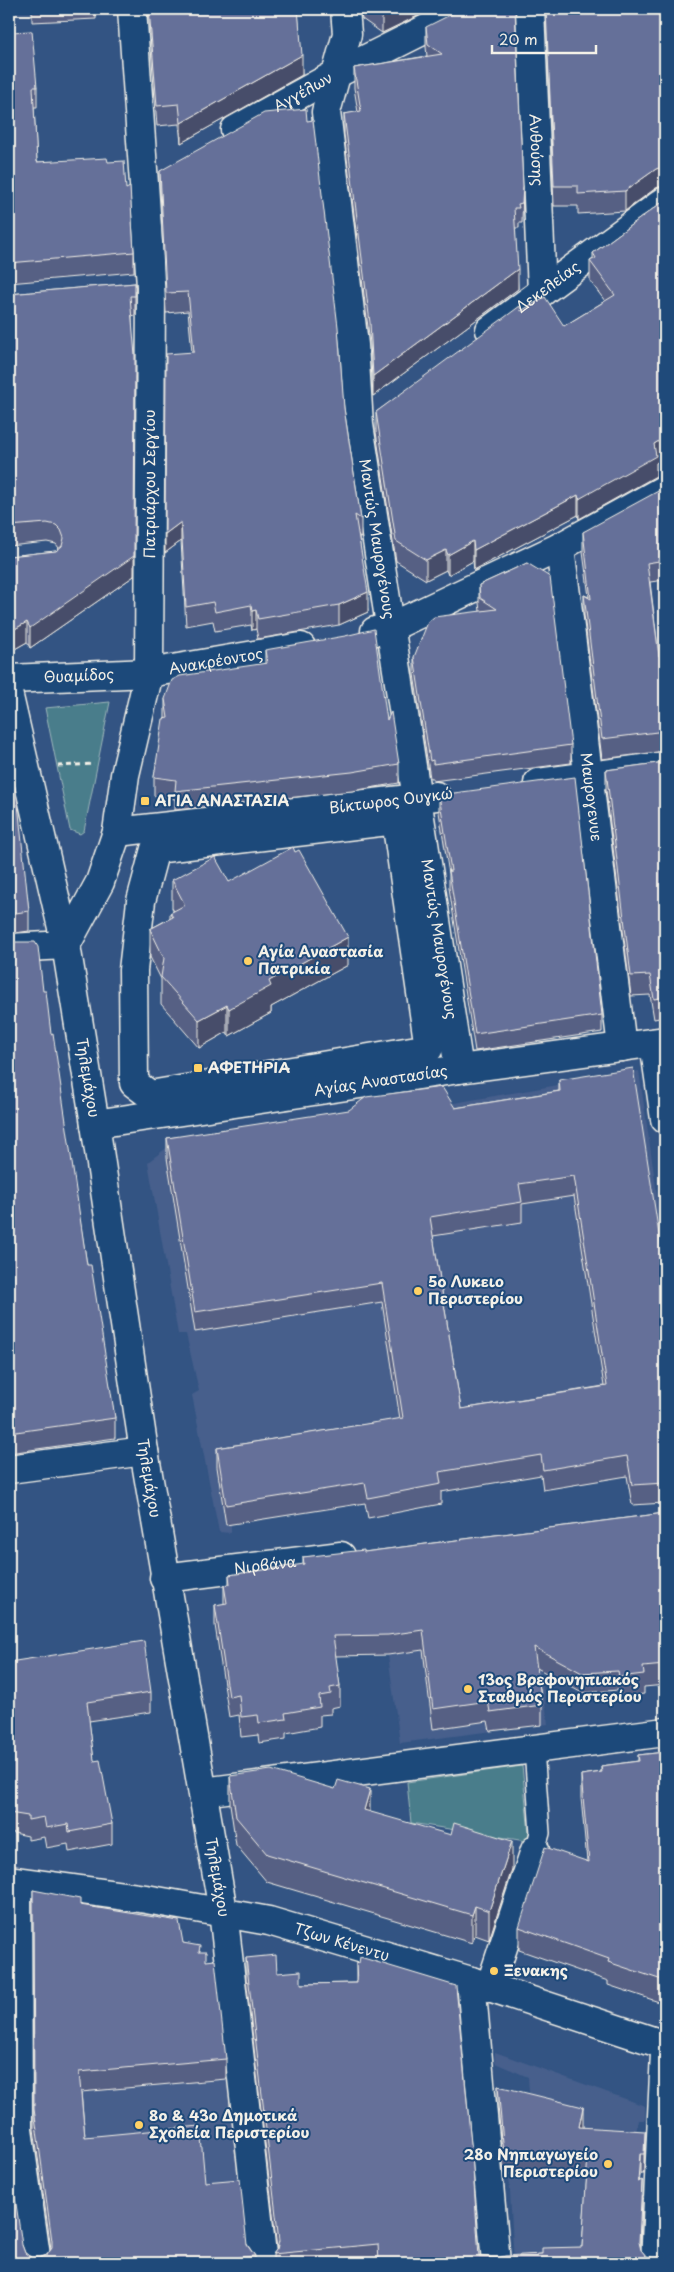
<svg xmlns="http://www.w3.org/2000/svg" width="674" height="2272" font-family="'Playpen Sans',sans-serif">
	<rect width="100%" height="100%" fill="#335483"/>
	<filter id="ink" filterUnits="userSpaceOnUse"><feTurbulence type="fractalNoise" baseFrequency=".02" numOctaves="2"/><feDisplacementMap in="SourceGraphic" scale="10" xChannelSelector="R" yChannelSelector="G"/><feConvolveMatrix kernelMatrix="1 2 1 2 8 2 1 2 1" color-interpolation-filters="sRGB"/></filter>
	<g filter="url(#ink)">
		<!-- built -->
		<g fill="#465f8c">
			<path d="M 639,1071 L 665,1249 L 665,1490 L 626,1465 L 617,1466 L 619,1478 L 543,1490 L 540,1475 L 440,1492 L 397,1511 L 397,1513 L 368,1518 L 365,1503 L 231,1524 L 231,1533 L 219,1532 L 192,1395 L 199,1391 L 186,1334 L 178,1334 L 148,1162 L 169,1146 L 431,1107 Z"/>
			<path d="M 536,1635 L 548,1724 L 400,1743 L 388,1655 Z"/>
			<path d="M 495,2052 L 645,2106 L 645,2120 L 638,2120 L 636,2135 L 642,2137 L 634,2263 L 514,2263 L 509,2174 L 573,2176 L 583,2126 L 530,2108 L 528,2077 L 495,2063 Z"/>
			<path d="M 231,2079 L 240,2199 L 53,2217 L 79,2087 Z"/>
		</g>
		<!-- green -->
		<g fill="#497d8b" stroke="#9eb7ba">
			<path d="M 110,702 L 84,831 L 80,834 L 70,830 L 45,708 Z"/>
			<path d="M 522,1766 L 529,1833 L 526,1841 L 411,1823 L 407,1782 Z"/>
		</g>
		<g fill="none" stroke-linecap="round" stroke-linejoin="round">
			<!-- lane casing -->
			<g stroke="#f4f1e8" stroke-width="22">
				<path id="lane" d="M 534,1749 L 540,1833 L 535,1850"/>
			</g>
			<!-- street casing -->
			<g stroke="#f4f1e8" stroke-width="31">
				<g id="street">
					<path id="s1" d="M 345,9 L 347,34 L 326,112 L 354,345 L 359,425 L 459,1069"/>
					<path id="s2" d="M 530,9 L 542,292"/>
					<path id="s3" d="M 235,130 L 338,73 L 466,9"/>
					<path id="s4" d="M 490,330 L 665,201"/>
					<path id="s5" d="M 560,547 L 622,1047"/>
					<path d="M 375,631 L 391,627 L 560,547 L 665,489"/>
					<path id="s6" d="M 9,679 L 149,673 L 301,647"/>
					<path d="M 9,697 L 66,945 L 9,948"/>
					<path d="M 538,783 L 665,766"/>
					<path d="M 396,820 L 429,1048 L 150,1095 L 134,1083 L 133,970 L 141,901 L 155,849 Z"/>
					<path d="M 117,832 L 436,796"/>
					<path d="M 654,1043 L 665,1119"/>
					<path id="s7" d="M 95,1124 L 459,1069 L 665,1041"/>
					<path d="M 9,1469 L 144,1451"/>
					<path id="s8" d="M 164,1578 L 341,1556"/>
					<path d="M 203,1792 L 665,1732"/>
					<path d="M 17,1882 L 18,2130 L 37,2263"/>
					<path d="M 471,1981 L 496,2263"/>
					<path d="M 490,1987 L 535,1850"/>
					<path d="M 655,2263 L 665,2053"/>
				</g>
			</g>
			<!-- secondary casing -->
			<g stroke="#f4f1e8" stroke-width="31">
				<g id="secondary">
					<path id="s9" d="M 132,9 L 151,286 L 149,673 L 125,775 L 117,832 L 100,882 L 66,945 L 95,1124 L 144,1451 L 223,1911 L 263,2263"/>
					<path id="s10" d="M 9,1880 L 146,1899 L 269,1921 L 471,1981 L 665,2045"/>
				</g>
			</g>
			<!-- path -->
			<path stroke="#f4f1e8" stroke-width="3" stroke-dasharray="5 4" stroke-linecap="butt" d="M 58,766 L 94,764"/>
			<!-- lane -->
			<use href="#lane" stroke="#1f4a7a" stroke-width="19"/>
			<!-- street -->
			<use href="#street" stroke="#1f4a7a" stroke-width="28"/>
			<!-- secondary -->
			<use href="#secondary" stroke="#1f4a7a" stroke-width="28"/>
		</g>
		<!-- wall -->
		<g fill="#576084" stroke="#f4f1e8" fill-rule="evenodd">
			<path d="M 32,9 L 117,9 L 116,10 L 96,13 L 96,19 L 32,22 Z"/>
			<path d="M 148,9 L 298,9 L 302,75 L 181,143 L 179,124 L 157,126 Z"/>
			<path d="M 359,9 L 432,9 L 382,33 L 362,19 Z"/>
			<path d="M 546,9 L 665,9 L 665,186 L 656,188 L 625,211 L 578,214 L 578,206 L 554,206 Z"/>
			<path d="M 426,27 L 523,186 L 522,223 L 519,223 L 519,228 L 515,228 L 518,289 L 373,396 L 370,343 L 344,134 L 344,114 L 358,112 L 354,88 L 354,68 L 427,56 L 426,47 Z"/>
			<path d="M 9,32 L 37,87 L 37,107 L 34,107 L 37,162 L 108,162 L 126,189 L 134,252 L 134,272 L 9,283 Z"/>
			<path d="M 307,121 L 344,408 L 361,519 L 361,538 L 359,537 L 368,612 L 339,625 L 258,639 L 256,629 L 252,630 L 251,625 L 215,631 L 213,621 L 186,626 L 181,541 L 165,553 L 192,352 L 188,311 L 166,313 L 160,190 L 160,171 Z"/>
			<path d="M 665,200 L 665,457 L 656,463 L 656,476 L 579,519 L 578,515 L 474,570 L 473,561 L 448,575 L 446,570 L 426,580 L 396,561 L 376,432 L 376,412 L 521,311 L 564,326 L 605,301 L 590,281 L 590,261 L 593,259 L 593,253 Z"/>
			<path d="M 135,283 L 135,315 L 132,316 L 134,576 L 30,648 L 27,642 L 13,650 L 9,650 L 9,556 L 56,551 L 59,548 L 56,544 L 47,542 L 9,546 L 9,294 Z"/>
			<path d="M 665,499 L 665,580 L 650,582 L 659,656 L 665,655 L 665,751 L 602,759 L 584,615 L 584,595 L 589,597 L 583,552 L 583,532 Z"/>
			<path d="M 527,563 L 571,745 L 571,763 L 433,781 L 433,778 L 430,778 L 414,674 L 414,657 L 480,611 L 479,603 L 479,585 Z"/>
			<path d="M 265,650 L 387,720 L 399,764 L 399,783 L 352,791 L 175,810 L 175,799 L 154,796 L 154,777 L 165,718 L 165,699 L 265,664 Z"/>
			<path d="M 9,756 L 29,911 L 29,931 L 9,934 Z"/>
			<path d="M 665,762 L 665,1017 L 654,1019 L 650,995 L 631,996 L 606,790 L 606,770 Z"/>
			<path d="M 439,795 L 602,1015 L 602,1032 L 475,1051 L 449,888 L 449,874 L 439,812 Z"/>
			<path d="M 172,880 L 229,882 L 348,965 L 271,1007 L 271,1013 L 229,1036 L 227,1032 L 199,1048 L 161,1004 L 161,979 L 150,957 L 150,929 L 170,918 L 170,913 L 174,911 L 172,908 Z"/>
			<path d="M 9,942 L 43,991 L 51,1034 L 87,1265 L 115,1418 L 115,1438 L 9,1453 Z"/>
			<path d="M 559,1080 L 665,1273 L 665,1503 L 632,1505 L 627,1476 L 543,1490 L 541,1475 L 441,1492 L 441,1504 L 368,1518 L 365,1503 L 226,1525 L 217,1467 L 217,1448 L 400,1419 L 382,1302 L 195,1332 L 167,1158 L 167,1138 L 455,1108 L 559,1091 ZM 574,1196 L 604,1386 L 461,1409 L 433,1236 L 522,1222 L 522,1204 Z"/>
			<path d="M 665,1513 L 665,1685 L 644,1687 L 644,1694 L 619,1697 L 618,1690 L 582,1693 L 537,1668 L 542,1705 L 542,1725 L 490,1731 L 488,1721 L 433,1729 L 423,1650 L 388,1655 L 335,1656 L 340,1686 L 340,1706 L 331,1708 L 331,1714 L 320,1715 L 320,1727 L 286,1733 L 286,1739 L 259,1743 L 258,1735 L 241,1737 L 239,1715 L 229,1717 L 215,1625 L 215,1605 L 224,1604 L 224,1585 L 229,1584 L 229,1575 L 303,1565 L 303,1557 L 364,1552 Z"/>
			<path d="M 9,1662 L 151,1692 L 151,1712 L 89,1721 L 94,1761 L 112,1824 L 112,1844 L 69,1852 L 68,1844 L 46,1848 L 44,1837 L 28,1840 L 28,1836 L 9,1832 Z"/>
			<path d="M 665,1752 L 665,2010 L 665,2004 L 608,1985 L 608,1981 L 519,1950 L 519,1927 L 587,1861 L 581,1798 L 581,1775 L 601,1772 L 601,1766 L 638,1761 L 638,1755 Z"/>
			<path d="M 230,1776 L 370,1812 L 512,1869 L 489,1940 L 475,1935 L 472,1943 L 267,1882 L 236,1845 L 230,1804 Z"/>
			<path d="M 33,1890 L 80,1905 L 183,1943 L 200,1952 L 206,1961 L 226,2059 L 226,2079 L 81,2092 L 85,2137 L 205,2182 L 255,2256 L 255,2263 L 9,2263 L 22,2245 L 25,2253 L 32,2258 L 39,2258 L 47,2255 L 51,2249 L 34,2129 Z"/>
			<path d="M 246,1958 L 277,1973 L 301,1984 L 356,1983 L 356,1964 L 479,2257 L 498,2258 L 542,2254 L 582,2247 L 587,2174 L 504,2174 L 498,2106 L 498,2086 L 583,2127 L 645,2151 L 644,2174 L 640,2174 L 639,2181 L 642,2200 L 640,2246 L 641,2250 L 646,2256 L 654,2258 L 663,2257 L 665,2263 L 273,2263 L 273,2254 L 277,2249 L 246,1978 Z"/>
		</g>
		<!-- shaded-wall -->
		<g fill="#474e6b" stroke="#f4f1e8">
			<path d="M 392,9 L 432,9 L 382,33 L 382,14 Z"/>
			<path d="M 302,55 L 302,75 L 181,143 L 181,123 Z"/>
			<path d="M 664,166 L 664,185 L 656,188 L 625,211 L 625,191 L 656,169 Z"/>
			<path d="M 518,269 L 518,289 L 373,396 L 373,376 Z"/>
			<path d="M 135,376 L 134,576 L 30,648 L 30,628 Z"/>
			<path d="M 665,437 L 665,457 L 656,463 L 656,476 L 579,519 L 579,499 L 654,444 Z"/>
			<path d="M 578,495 L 578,515 L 474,570 L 474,550 Z"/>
			<path d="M 181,522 L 181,541 L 165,553 L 165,534 Z"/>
			<path d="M 473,541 L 473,561 L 448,575 L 448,555 Z"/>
			<path d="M 446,550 L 446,570 L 426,580 L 426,560 Z"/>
			<path d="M 368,592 L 368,612 L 339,625 L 339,605 Z"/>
			<path d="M 256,610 L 256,629 L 252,630 L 252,611 Z"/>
			<path d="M 27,622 L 27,642 L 13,650 L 13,630 Z"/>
			<path d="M 348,937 L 348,965 L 271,1007 L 271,1013 L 229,1036 L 229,1009 L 269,981 Z"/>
			<path d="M 227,1005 L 227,1032 L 199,1048 L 199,1020 Z"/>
			<path d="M 370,1789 L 370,1818 L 364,1810 Z"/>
			<path d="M 512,1841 L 512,1869 L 489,1940 L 489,1911 Z"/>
			<path d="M 475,1906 L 475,1935 L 472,1943 L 472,1915 Z"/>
			<path d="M 583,2107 L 583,2128 L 579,2127 Z"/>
			<path d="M 645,2131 L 645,2151 L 644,2174 L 644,2154 Z"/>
			<path d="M 640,2154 L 640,2174 L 638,2202 L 638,2182 Z"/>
			<path d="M 642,2180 L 642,2200 L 639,2262 L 639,2242 Z"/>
		</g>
		<!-- building -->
		<g fill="#657099" stroke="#f4f1e8" fill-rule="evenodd">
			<path d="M 149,9 L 298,9 L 302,55 L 181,123 L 179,104 L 157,106 Z"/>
			<path d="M 375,9 L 392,9 L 382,14 Z"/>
			<path d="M 462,9 L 515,9 L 523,186 L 522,203 L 518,204 L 519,208 L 514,208 L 518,269 L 373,376 L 370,323 L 344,114 L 361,111 L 354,68 L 442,54 L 428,44 L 426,27 Z"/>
			<path d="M 546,9 L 665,9 L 665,166 L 656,169 L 625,191 L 578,194 L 578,186 L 554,186 Z"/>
			<path d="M 32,31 L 37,87 L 33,87 L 37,162 L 107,158 L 108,162 L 124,161 L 126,189 L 130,187 L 134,252 L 9,263 L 9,32 Z"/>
			<path d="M 306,109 L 307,121 L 313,120 L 338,327 L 344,408 L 361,519 L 355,515 L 368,592 L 339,605 L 258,619 L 256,610 L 252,611 L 251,605 L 215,612 L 213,602 L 186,607 L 181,522 L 165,534 L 166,354 L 194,352 L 188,292 L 166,293 L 160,171 L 264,113 Z"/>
			<path d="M 665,200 L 665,437 L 654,444 L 656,456 L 579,499 L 578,495 L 474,550 L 473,541 L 448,555 L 446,550 L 426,560 L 396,541 L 376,412 L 520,306 L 521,311 L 545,297 L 564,326 L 615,295 L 590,261 L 596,258 L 593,253 Z"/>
			<path d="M 135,283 L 135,296 L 130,296 L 135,356 L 134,556 L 30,628 L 27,622 L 13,630 L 9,630 L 9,556 L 56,551 L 62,546 L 64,538 L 61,530 L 56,525 L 47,523 L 9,526 L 9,294 Z"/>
			<path d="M 662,489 L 664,500 L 665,499 L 665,560 L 647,563 L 659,656 L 665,655 L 665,731 L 602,739 L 584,595 L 591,599 L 583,532 Z"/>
			<path d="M 527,563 L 550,577 L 571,745 L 433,764 L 433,760 L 430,761 L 414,657 L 428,622 L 434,617 L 497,609 L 480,598 L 479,585 Z"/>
			<path d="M 374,629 L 387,720 L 391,712 L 399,764 L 352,772 L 175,791 L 176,780 L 154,777 L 163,719 L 168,718 L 165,699 L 172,680 L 180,676 L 267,663 L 265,650 L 345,636 Z"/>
			<path d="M 9,756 L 18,804 L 29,911 L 9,914 Z"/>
			<path d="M 665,762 L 665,997 L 654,999 L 650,975 L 631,976 L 606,770 Z"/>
			<path d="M 575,777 L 602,1015 L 475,1034 L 449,871 L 451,871 L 439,795 Z"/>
			<path d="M 293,847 L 295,852 L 299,850 L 348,937 L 269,981 L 271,986 L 229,1009 L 227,1005 L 199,1020 L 161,977 L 164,958 L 150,929 L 173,917 L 170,913 L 185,905 L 172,880 L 215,857 L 229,882 Z"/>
			<path d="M 9,942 L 35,942 L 38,947 L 43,991 L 46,991 L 51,1034 L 53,1033 L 87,1265 L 91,1265 L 115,1418 L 9,1433 Z"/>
			<path d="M 633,1068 L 665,1273 L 665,1483 L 632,1485 L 627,1456 L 543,1470 L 541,1455 L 439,1472 L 441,1484 L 368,1498 L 365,1483 L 226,1505 L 217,1448 L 403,1418 L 382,1283 L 195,1312 L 167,1138 L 349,1110 L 366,1097 L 442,1087 L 455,1108 L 560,1091 L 559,1080 ZM 574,1176 L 607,1386 L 461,1409 L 430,1217 L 522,1202 L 519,1184 Z"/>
			<path d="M 665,1513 L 665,1665 L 643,1667 L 644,1674 L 619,1677 L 618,1671 L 582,1673 L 534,1647 L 542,1705 L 490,1712 L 488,1701 L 433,1709 L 423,1630 L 388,1635 L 333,1636 L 340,1686 L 330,1688 L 331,1694 L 319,1696 L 320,1707 L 285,1713 L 286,1719 L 259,1723 L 258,1715 L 241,1717 L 239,1695 L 229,1697 L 215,1605 L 227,1603 L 224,1585 L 230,1584 L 229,1575 L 304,1564 L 303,1557 L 364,1550 L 364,1552 Z"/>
			<path d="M 144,1641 L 151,1692 L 87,1702 L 94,1761 L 100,1760 L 112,1824 L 69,1832 L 68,1824 L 46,1828 L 44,1817 L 28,1820 L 28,1816 L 9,1813 L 9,1662 Z"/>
			<path d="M 665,1752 L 665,1981 L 608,1962 L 609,1959 L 519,1927 L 545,1847 L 589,1862 L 581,1775 L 602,1772 L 601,1766 L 639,1761 L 638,1755 Z"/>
			<path d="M 271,1770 L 335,1789 L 338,1780 L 370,1789 L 364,1810 L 451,1835 L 454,1823 L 512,1841 L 489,1911 L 475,1906 L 472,1915 L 267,1854 L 236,1817 L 230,1776 Z"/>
			<path d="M 33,1890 L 80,1899 L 80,1905 L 179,1921 L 183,1943 L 200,1946 L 199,1952 L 206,1952 L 206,1961 L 215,1960 L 226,2059 L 79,2072 L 85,2137 L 200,2126 L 205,2182 L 240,2179 L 247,2245 L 255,2256 L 231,2258 L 232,2263 L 9,2263 L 9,2156 L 22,2245 L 25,2253 L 32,2258 L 39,2258 L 47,2255 L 52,2248 L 52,2241 L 34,2109 Z"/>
			<path d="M 276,1955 L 277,1973 L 301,1971 L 301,1984 L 357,1983 L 356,1964 L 359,1963 L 360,1957 L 456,1986 L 472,2154 L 479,2257 L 498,2258 L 505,2256 L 542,2254 L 542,2248 L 582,2247 L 588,2154 L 504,2154 L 498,2086 L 583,2107 L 579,2127 L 645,2131 L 644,2154 L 640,2154 L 638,2182 L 642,2180 L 639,2242 L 641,2250 L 646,2256 L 654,2258 L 663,2257 L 665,2254 L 665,2263 L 379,2263 L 378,2244 L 273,2254 L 277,2249 L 279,2241 L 246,1958 Z"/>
		</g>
	</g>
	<!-- markers -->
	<g fill="#ffd166" stroke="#1f4a7a" stroke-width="2">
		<rect x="140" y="796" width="10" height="10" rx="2.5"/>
		<circle cx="248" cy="961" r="5"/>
		<rect x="193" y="1063" width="10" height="10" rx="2.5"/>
		<circle cx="418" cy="1291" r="5"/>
		<circle cx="468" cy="1689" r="5"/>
		<circle cx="494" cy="1971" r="5"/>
		<circle cx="139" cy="2125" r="5"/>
		<circle cx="608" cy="2164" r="5"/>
	</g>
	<g text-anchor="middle" stroke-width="4" stroke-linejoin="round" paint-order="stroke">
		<!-- street labels -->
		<g font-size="15" fill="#f4f1e8" stroke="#1f4a7a">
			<text dy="5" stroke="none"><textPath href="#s3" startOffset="78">Αγγέλων</textPath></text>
			<text dy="5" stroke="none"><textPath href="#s2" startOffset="141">Ανθούσης</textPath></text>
			<text dy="5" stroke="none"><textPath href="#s4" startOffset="72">Δεκελείας</textPath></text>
			<text transform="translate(150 484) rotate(-90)" y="5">Πατριάρχου Σεργίου</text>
			<text dy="5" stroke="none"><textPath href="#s1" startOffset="536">Μαντώς Μαυρογένους</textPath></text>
			<text dy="5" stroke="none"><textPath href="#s6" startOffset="208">Ανακρέοντος</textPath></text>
			<text dy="5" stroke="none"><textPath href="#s6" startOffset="70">Θυαμίδος</textPath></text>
			<text dy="5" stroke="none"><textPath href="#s5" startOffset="252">Μαυρογενυε</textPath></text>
			<text transform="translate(391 801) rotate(-7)" y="5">Βίκτωρος Ουγκώ</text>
			<text dy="5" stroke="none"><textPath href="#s1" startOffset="941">Μαντώς Μαυρογένους</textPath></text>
			<text dy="5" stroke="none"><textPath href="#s9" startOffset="1086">Τηλεμάχου</textPath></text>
			<text dy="5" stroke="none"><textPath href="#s7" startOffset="289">Αγίας Αναστασίας</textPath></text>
			<text dy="5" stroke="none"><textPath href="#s9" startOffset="1491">Τηλεμάχου</textPath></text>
			<text dy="5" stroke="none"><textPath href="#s8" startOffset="102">Νιρβάνα</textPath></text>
			<text dy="5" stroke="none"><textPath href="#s9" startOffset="1896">Τηλεμάχου</textPath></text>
			<text dy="5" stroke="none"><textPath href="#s10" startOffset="339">Τζων Κένεντυ</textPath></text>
		</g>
		<!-- poi labels -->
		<g font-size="15" font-weight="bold" fill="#f4f1e8" stroke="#1f4a7a" text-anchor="start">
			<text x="155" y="806">ΑΓΙΑ ΑΝΑΣΤΑΣΙΑ</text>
			<text x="258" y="957">Αγία Αναστασία<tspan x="258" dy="17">Πατρικία</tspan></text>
			<text x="208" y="1073">ΑΦΕΤΗΡΙΑ</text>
			<text x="428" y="1287">5ο Λυκειο<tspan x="428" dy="17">Περιστερίου</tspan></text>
			<text x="478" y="1685">13ος Βρεφονηπιακός<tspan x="478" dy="17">Σταθμός Περιστερίου</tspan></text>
			<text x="504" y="1976">Ξενακης</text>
			<text x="149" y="2121">8ο &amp; 43ο Δημοτικά<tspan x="149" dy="17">Σχολεία Περιστερίου</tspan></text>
			<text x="598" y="2160" text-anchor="end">28ο Νηπιαγωγείο<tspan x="598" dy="17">Περιστερίου</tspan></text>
		</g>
	</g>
	<!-- margin -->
	<rect width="674" height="2272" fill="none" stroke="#1f4a7a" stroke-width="30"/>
	<rect x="15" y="15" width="644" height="2242" fill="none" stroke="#f4f1e8" stroke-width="2" filter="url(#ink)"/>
	<!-- scale -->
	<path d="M492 45v8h104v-8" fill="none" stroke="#f4f1e8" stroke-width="2.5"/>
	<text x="499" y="45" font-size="15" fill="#f4f1e8" stroke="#1f4a7a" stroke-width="4" paint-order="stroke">20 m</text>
</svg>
